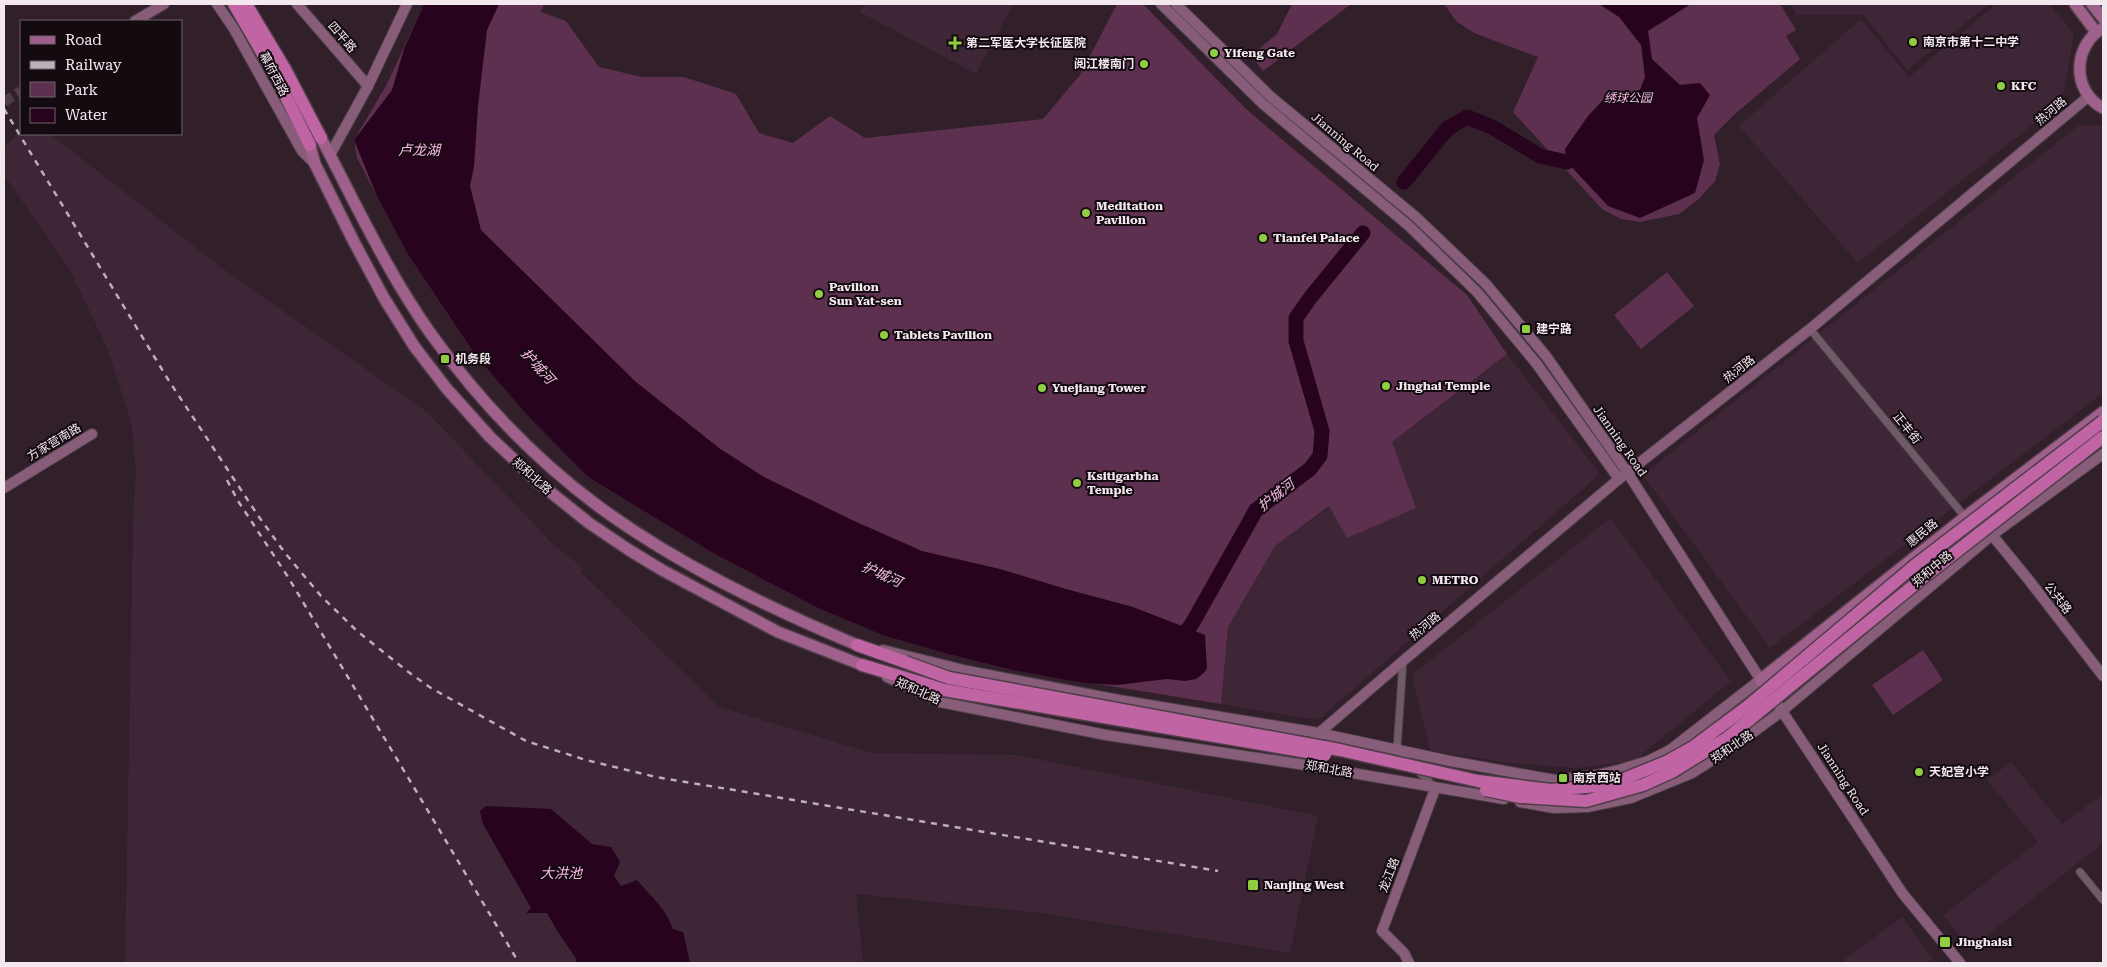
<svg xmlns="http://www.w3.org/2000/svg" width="2107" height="967" font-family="'Roboto Serif','Noto Sans SC',serif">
	<rect width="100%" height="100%" fill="#311f2a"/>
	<!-- built -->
	<g fill="#3e2636">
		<path d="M 865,4 L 1013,4 L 976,74 L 860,12 Z"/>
		<path d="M 1790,4 L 1989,4 L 1907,70 L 1864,15 L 1797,15 Z"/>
		<path d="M 1996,4 L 2049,4 L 2074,34 L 2062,101 L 1858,263 L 1739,126 L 1861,19 L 1909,77 Z"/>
		<path d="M 2079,125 L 2103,125 L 2103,393 L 1770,648 L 1643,475 Z"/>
		<path d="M 21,130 L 21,134 L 50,134 L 222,268 L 427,412 L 554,545 L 583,568 L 581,572 L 719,707 L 872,753 L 1017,755 L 1318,816 L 1290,953 L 1040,913 L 856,894 L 863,963 L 125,963 L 133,520 L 136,471 L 131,422 L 107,347 L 68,267 L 4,175 L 4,148 Z"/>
		<path d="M 1507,354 L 1600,474 L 1318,720 L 1221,704 L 1228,627 L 1275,546 L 1330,506 L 1392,442 Z"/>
		<path d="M 1610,518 L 1731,681 L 1634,761 L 1576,768 L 1510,763 L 1430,751 L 1412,675 Z"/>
		<path d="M 2011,762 L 2062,824 L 2103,794 L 2103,843 L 1970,949 L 1943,915 L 2038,842 L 1987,780 Z"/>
		<path d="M 1902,917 L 1936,963 L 1840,963 Z"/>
	</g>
	<!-- green -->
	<g fill="#5d304f">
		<path d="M 424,4 L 544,4 L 541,12 L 566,21 L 599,67 L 642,77 L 684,77 L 736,94 L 759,133 L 793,143 L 830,116 L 865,138 L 1043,119 L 1080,75 L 1117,4 L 1143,4 L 1246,109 L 1467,295 L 1507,354 L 1392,442 L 1416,508 L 1347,538 L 1329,506 L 1275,546 L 1228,627 L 1221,704 L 1012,670 L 948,654 L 885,636 L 820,609 L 713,553 L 588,477 L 527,415 L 476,356 L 407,253 L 357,158 L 354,140 L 387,84 Z"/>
		<path d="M 1292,4 L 1351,4 L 1263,71 L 1251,55 L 1277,34 Z"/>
		<path d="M 1444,4 L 1780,4 L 1796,30 L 1786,36 L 1800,59 L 1735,114 L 1714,135 L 1720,164 L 1715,181 L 1700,198 L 1679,214 L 1640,222 L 1621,219 L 1602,209 L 1513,112 L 1538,57 L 1474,33 L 1456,21 Z"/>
		<path d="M 1667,272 L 1694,306 L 1641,349 L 1614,315 Z"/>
		<path d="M 1923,650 L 1943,680 L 1893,715 L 1872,685 Z"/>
	</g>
	<!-- water -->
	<g fill="#28031e">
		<path d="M 424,4 L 499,4 L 487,30 L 478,106 L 474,167 L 470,186 L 481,230 L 636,382 L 719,448 L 764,477 L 852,520 L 922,551 L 1000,569 L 1066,589 L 1133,607 L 1205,635 L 1207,668 L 1204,673 L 1196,679 L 1185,681 L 1167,679 L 1117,685 L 1085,683 L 1012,670 L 948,654 L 885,636 L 820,609 L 713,553 L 588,477 L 527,415 L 476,356 L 407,253 L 376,194 L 354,140 L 392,90 L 404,49 Z"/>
		<path d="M 1599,4 L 1691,4 L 1648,31 L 1652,59 L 1680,85 L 1700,83 L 1710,95 L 1697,118 L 1704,160 L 1695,193 L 1640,218 L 1608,206 L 1567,162 L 1565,149 L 1588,116 L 1603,100 L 1615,102 L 1637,97 L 1645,77 L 1641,45 L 1619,17 Z"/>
		<path d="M 486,806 L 551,809 L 592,844 L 611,847 L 620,862 L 614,876 L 621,886 L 637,880 C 652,898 665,907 673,929 L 683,932 L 690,963 L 575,963 L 577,960 L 556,929 L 547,913 L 526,913 L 531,908 L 483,824 L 480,811 Z"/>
	</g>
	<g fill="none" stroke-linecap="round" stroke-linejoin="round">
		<!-- river -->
		<g stroke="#28031e" stroke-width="15">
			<path d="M 1404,182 L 1448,128 L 1467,117 L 1492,127 L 1540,156 L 1567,162"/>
			<path d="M 1178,644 L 1193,622 L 1256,510 L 1310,469 L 1320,456 L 1322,431 L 1296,341 L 1296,318 L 1310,298 L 1363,233"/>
		</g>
		<!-- secondary-tunnel -->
		<path stroke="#4e3d48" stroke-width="10" stroke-dasharray="10 5" stroke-linecap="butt" d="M 4,102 L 21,91"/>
		<!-- street casing -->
		<g stroke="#4d3e48" stroke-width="9">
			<g id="street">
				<path d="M 1810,329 L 1965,517 L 1986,531"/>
				<path d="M 1403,661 L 1397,749 L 1433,786"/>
				<path d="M 2080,872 L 2103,900"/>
			</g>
		</g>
		<!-- secondary casing -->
		<g stroke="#4d3e48" stroke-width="12">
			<g id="secondary">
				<path d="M 217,4 L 234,29 L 302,151 L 315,164"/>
				<path d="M 297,4 L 368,86"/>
				<path d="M 1161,4 L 1263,104 L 1409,226 L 1477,292 L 1536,363 L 1619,479"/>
				<path d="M 1176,4 L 1270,96 L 1416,217 L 1486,284 L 1546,356 L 1627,472 L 1764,685"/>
				<path d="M 135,21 L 164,4"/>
				<path d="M 330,155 L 368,86 L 407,4"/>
				<path d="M 4,488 L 92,434"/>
				<path d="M 1992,535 L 2028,579 L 2103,676"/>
				<path d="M 883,650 L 968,671 L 1119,700 L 1319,733 L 1450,761 L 1555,780 L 1597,775 L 1622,769 L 1648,761 L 1670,750 L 1760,680"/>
				<path d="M 887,677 L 940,702 L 1106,735 L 1312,766 L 1504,799"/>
				<path d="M 1778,705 L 1903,894 L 1960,963"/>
				<path d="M 1315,752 L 1319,733 L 1403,661 L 1619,479 L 1810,329 L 2089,96"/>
				<path d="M 1520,802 L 1554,808 L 1587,807 L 1631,798 L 1692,773 L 1736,745 L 1782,711 L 1992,535 L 2103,454"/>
				<path d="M 1409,963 L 1404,953 L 1382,931 L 1435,789"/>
			</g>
		</g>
		<!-- primary casing -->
		<g stroke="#4d3e48" stroke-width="14">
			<g id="primary">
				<path d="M 2075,4 L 2096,32"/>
				<path d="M 2092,4 L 2103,18"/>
				<path d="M 2103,28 C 2073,45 2071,91 2103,108"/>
				<path d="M 321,138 C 356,204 387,272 431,334 C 477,398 535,459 598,506 C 677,564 767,607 857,645"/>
				<path d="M 310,145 L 315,164 L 354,242 L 384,298 L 414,346 L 447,389 L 490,437 L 539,483 L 589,523 L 629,550 L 662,570 L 778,632 L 862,665"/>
				<path d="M 1760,680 L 1965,517 L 2103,412"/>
			</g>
		</g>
		<!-- highway casing -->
		<g stroke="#4d3e48" stroke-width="15">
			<g id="highway">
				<path d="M 234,4 L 275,75 L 310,145"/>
				<path d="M 246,4 L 285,69 L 321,138"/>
				<path d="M 857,645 L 905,662"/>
				<path d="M 862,665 L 919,682"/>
			</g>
		</g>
		<!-- street -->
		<use href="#street" stroke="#6f5a67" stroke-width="7"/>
		<!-- secondary -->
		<use href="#secondary" stroke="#875d79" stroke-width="10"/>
		<!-- primary -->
		<use href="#primary" stroke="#a0608c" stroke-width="11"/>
		<!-- highway -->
		<use href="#highway" stroke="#c064a4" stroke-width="12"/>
		<!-- rail -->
		<g stroke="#bdafb7" stroke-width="2.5" stroke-dasharray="6 6" stroke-linecap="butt">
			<path d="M 4,109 L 169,381 L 259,517 L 285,553 L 321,596 L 357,631 L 407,671 L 431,688 L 526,741 L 586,760 L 656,777 L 1218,871"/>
			<path d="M 227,480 L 238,501 L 288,577 L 519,963"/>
		</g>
		<!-- highway-bridge casing -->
		<g stroke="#4d3e48" stroke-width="15" stroke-linecap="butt">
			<g id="highway-bridge">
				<path d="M 905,662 L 949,678 L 1340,750 L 1478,781 L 1551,790 L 1609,785 L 1666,762 L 1693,747 L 1748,706 L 1914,566 L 2103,421"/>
				<path d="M 919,682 L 944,690 L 1325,755"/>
				<path d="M 1486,790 L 1520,797 L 1586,801 L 1643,785 L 1672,772 L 1727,738 L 1924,577 L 2103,437"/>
			</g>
		</g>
		<!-- highway-bridge -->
		<use href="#highway-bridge" stroke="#c064a4" stroke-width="12"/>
	</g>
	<!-- markers -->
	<g fill="#8fcd41" stroke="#140b11" stroke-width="2">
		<circle cx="1913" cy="42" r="5"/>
		<path d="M952.5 35.5h5v5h5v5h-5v5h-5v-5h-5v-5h5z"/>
		<circle cx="1214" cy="53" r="5"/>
		<circle cx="1144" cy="64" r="5"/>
		<circle cx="2001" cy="86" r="5"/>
		<circle cx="1086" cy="213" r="5"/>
		<circle cx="1263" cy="238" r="5"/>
		<circle cx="819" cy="294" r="5"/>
		<rect x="1521" y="324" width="10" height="10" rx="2.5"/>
		<circle cx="884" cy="335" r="5"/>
		<rect x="440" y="354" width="10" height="10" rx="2.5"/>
		<circle cx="1386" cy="386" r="5"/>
		<circle cx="1042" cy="388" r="5"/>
		<circle cx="1077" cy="483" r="5"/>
		<circle cx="1422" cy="580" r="5"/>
		<circle cx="1919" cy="772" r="5"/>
		<rect x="1558" y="773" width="10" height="10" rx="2.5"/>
		<rect x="1247" y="879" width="12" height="12" rx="2.5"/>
		<rect x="1939" y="936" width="12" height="12" rx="2.5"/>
	</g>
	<g text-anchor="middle" stroke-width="4" stroke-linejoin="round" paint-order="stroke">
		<!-- street labels -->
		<g font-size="12" fill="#f4e8ef" stroke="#140b11">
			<text transform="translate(342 37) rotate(49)" y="4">四平路</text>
			<text transform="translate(274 74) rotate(62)" y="4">幕府西路</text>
			<text transform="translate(2051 111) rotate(-40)" y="4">热河路</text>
			<text transform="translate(1345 142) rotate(40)" y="4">Jianning Road</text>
			<text transform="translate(1739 369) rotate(-38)" y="4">热河路</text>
			<text transform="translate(1907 428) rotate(51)" y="4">正丰街</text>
			<text transform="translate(1620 441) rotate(55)" y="4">Jianning Road</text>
			<text transform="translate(54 442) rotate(-31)" y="4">方家营南路</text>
			<text transform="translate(532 476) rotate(42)" y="4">郑和北路</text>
			<text transform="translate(1922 533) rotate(-39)" y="4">惠民路</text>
			<text transform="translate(1932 569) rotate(-40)" y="4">郑和中路</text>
			<text transform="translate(2058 598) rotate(52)" y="4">公共路</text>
			<text transform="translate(1425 626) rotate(-40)" y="4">热河路</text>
			<text transform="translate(918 691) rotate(24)" y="4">郑和北路</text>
			<text transform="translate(1732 747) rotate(-34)" y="4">郑和北路</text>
			<text transform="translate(1329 769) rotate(10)" y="4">郑和北路</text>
			<text transform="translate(1843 779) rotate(57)" y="4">Jianning Road</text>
			<text transform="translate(1389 875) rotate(-69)" y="4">龙江路</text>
		</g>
		<!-- poi labels -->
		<g font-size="12" font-weight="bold" fill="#f4e8ef" stroke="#140b11" text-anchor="start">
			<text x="1923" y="46">南京市第十二中学</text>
			<text x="966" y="47">第二军医大学长征医院</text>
			<text x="1224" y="57">Yifeng Gate</text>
			<text x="1134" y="68" text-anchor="end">阅江楼南门</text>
			<text x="2011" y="90">KFC</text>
			<text x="1096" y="210">Meditation<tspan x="1096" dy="14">Pavilion</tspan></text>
			<text x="1273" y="242">Tianfei Palace</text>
			<text x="829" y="291">Pavilion<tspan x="829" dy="14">Sun Yat-sen</tspan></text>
			<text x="1536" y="333">建宁路</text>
			<text x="894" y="339">Tablets Pavilion</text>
			<text x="455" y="363">机务段</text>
			<text x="1396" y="390">Jinghai Temple</text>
			<text x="1052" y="392">Yuejiang Tower</text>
			<text x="1087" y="480">Ksitigarbha<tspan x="1087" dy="14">Temple</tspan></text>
			<text x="1432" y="584">METRO</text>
			<text x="1929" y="776">天妃宫小学</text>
			<text x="1573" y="782">南京西站</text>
			<text x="1264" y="889">Nanjing West</text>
			<text x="1956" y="946">Jinghaisi</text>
		</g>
		<!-- park labels -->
		<g font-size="12" font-style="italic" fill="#f9b8e2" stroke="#140b11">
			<text x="1628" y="102">绣球公园</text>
		</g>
		<!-- water labels -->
		<g font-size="14" font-style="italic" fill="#fdbce6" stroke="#140b11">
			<text x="419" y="155">卢龙湖</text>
			<text transform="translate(538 366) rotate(48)" y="5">护城河</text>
			<text transform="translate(1276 495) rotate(-38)" y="5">护城河</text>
			<text transform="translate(882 574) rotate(24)" y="5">护城河</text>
			<text x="561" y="878">大洪池</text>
		</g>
	</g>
	<!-- border -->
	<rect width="2107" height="967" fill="none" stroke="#f4e8ef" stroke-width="10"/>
	<!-- legend -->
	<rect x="20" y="20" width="162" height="115" fill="#140b11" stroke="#6e636a"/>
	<rect x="30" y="36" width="25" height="8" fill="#a0608c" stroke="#6e636a"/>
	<text x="65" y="45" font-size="15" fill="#f4e8ef">Road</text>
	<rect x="30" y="61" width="25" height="8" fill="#bdafb7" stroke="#6e636a"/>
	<text x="65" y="70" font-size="15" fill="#f4e8ef">Railway</text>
	<rect x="30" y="82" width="25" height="15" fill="#5d304f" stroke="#6e636a"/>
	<text x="65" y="95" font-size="15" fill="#f4e8ef">Park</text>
	<rect x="30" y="108" width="25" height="15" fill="#28031e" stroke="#6e636a"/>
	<text x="65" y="120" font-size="15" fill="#f4e8ef">Water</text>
</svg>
